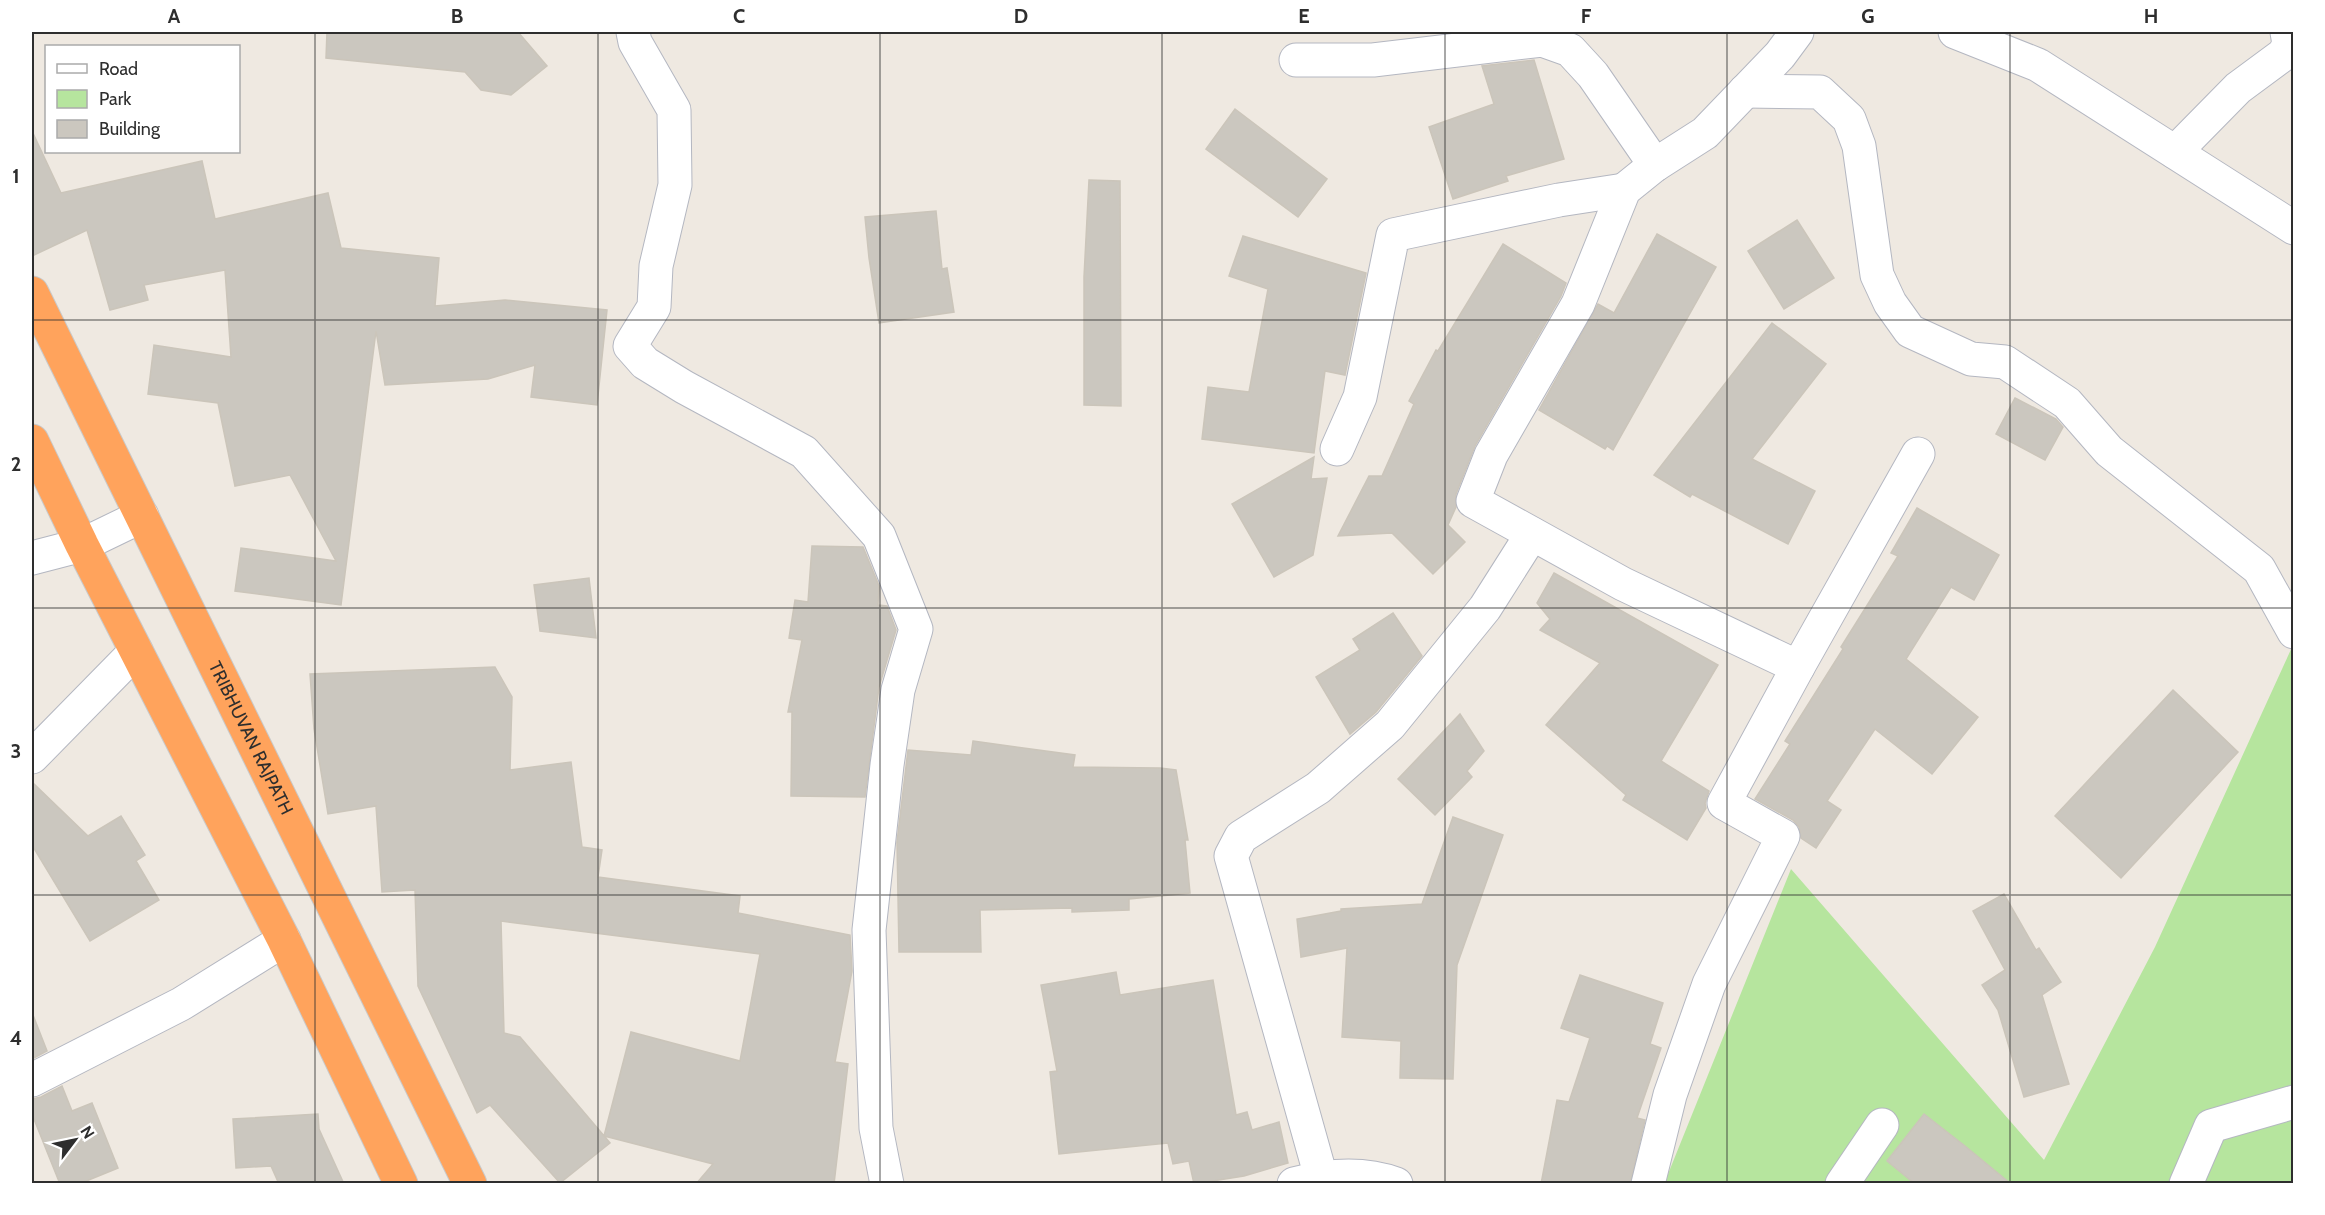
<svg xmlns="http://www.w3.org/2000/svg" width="2325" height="1215" font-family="Cabin,sans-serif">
	<rect width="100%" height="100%" fill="#efe9e1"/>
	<!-- green -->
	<path fill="#b6e59e" d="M 2293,645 L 2293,1183 L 1664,1184 L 1791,869 L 2044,1160 L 2155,947 Z"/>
	<!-- building -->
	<g fill="#cbc7bf" stroke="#cbc5ba" stroke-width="1.5">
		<path d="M 327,32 L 518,32 L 547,66 L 511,95 L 481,90 L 465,72 L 326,58 Z"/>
		<path d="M 1534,60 L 1564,159 L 1506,176 L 1508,181 L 1453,199 L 1429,127 L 1494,104 L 1482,66 Z"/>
		<path d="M 1235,109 L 1327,179 L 1298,217 L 1206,149 Z"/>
		<path d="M 32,131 L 61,193 L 202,161 L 215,219 L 328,193 L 341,248 L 439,258 L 435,306 L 505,300 L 607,310 L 597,405 L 531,397 L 535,365 L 488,379 L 385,385 L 376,331 L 341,605 L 235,591 L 241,548 L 336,561 L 290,475 L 235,486 L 218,403 L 148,394 L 154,345 L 231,357 L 225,270 L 144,285 L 148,300 L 110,310 L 87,230 L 32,256 Z"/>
		<path d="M 1089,180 L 1120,181 L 1121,406 L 1084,405 L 1084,277 Z"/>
		<path d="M 936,211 L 942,269 L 947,268 L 954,312 L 879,323 L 869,258 L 865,217 Z"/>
		<path d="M 1797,220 L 1834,278 L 1784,309 L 1748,251 Z"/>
		<path d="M 1657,234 L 1716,267 L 1613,450 L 1607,446 L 1605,449 L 1539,410 L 1598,304 L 1614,313 Z"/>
		<path d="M 1243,236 L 1366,273 L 1345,375 L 1325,371 L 1314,453 L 1202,439 L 1208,387 L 1249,392 L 1268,289 L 1229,276 Z"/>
		<path d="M 1503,244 L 1566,283 L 1561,296 L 1475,446 L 1456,494 L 1456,507 L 1448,525 L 1465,542 L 1433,574 L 1392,533 L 1338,536 L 1369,476 L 1382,476 L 1414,404 L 1409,401 L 1436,350 L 1438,351 Z"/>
		<path d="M 1772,323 L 1826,364 L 1752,459 L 1815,491 L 1788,544 L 1692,494 L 1690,497 L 1654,475 Z"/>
		<path d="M 2015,398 L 2056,419 L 2063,427 L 2045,460 L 1996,434 Z"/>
		<path d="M 1314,457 L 1311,479 L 1327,478 L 1313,555 L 1274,577 L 1232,504 Z"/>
		<path d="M 1917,508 L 1999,555 L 1974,600 L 1951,587 L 1906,659 L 1978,717 L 1932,774 L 1875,729 L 1827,801 L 1841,810 L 1816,848 L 1801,838 L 1799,827 L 1793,820 L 1755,799 L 1790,744 L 1785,741 L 1843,649 L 1841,647 L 1898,556 L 1891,553 Z"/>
		<path d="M 812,546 L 863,547 L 879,586 L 878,605 L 887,606 L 896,630 L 879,687 L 865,797 L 791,796 L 792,712 L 788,712 L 802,640 L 789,638 L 795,600 L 808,602 Z"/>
		<path d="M 1554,573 L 1718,665 L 1661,761 L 1709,791 L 1705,803 L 1706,808 L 1687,840 L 1623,800 L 1626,795 L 1546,725 L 1600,663 L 1540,630 L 1550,619 L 1537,603 Z"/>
		<path d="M 589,578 L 596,638 L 540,631 L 534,585 Z"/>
		<path d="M 1393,613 L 1422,656 L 1376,712 L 1350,734 L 1316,677 L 1360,650 L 1353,639 Z"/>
		<path d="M 495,667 L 512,697 L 510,770 L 571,762 L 582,847 L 602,850 L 598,877 L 740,896 L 738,913 L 850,935 L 852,971 L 835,1062 L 848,1064 L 834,1184 L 696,1184 L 713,1164 L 604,1136 L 631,1032 L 740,1061 L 760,954 L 501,921 L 504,1033 L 520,1037 L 610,1143 L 560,1183 L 490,1105 L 477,1113 L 418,986 L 415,890 L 382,892 L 376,806 L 328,814 L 314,729 L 310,674 Z"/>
		<path d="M 2173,690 L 2238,752 L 2121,878 L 2055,816 Z"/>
		<path d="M 1460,714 L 1484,751 L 1467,771 L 1472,777 L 1435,815 L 1398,779 Z"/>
		<path d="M 973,741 L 1075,755 L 1073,767 L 1160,768 L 1176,770 L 1188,840 L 1185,840 L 1190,893 L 1129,899 L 1129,910 L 1072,912 L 1072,908 L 980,910 L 981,952 L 899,952 L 897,842 L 908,750 L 971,755 Z"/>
		<path d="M 32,782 L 88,836 L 121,816 L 145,855 L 136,861 L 159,900 L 90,941 L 32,845 Z"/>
		<path d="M 1453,817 L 1503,835 L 1457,965 L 1453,1079 L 1400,1078 L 1401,1041 L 1342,1037 L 1347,948 L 1301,957 L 1297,919 L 1341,911 L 1341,909 L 1422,904 Z"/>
		<path d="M 2004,894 L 2036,950 L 2039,948 L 2061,982 L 2042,995 L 2069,1084 L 2024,1097 L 1998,1010 L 1982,985 L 2005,970 L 1973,911 Z"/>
		<path d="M 1116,972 L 1120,995 L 1213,980 L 1236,1115 L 1247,1112 L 1252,1130 L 1279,1122 L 1288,1163 L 1244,1176 L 1194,1184 L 1189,1161 L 1173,1164 L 1168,1143 L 1059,1154 L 1050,1072 L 1057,1071 L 1041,985 Z"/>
		<path d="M 1580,975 L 1663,1003 L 1650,1044 L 1661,1048 L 1637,1118 L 1645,1120 L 1630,1184 L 1541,1184 L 1557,1100 L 1569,1102 L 1590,1038 L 1561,1028 Z"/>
		<path d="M 33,1015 L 47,1051 L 32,1059 L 32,1016 Z"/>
		<path d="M 62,1086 L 72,1111 L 92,1103 L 118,1168 L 79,1184 L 60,1184 L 32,1114 L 32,1099 L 41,1097 Z"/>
		<path d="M 318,1114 L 319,1129 L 344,1184 L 279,1184 L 271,1166 L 236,1168 L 233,1119 Z"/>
		<path d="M 1924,1114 L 1965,1146 L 2011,1184 L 1915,1184 L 1887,1161 Z"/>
	</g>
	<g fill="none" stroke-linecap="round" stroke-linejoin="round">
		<!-- minor casing -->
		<g stroke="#b4b7c1" stroke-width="35">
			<g id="minor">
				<path d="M 633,32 L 635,42 L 674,110 L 675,185 L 656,266 L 654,307 L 630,346 L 645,363 L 684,387 L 804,452 L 879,536 L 916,629 L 898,690 L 887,765 L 869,930 L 876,1128 L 887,1184"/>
				<path d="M 1797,32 L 1780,55 L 1705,133 L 1655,165 L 1624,190 L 1578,304 L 1491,455 L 1473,501 L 1623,584 L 1798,667"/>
				<path d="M 1955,32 L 2038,65 L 2294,228"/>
				<path d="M 1296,60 L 1373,60 L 1542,40 L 1570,50 L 1593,75 L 1655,165"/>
				<path d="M 1745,91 L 1820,92 L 1849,119 L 1859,146 L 1877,275 L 1890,303 L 1910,331 L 1971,359 L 2005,362 L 2067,403 L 2109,451 L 2259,569 L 2294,632"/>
				<path d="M 2175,152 L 2238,88 L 2284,54 L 2289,44 L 2287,32"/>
				<path d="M 1337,449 L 1360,397 L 1393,235 L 1559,200 L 1624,190"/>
				<path d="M 32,558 L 82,545 L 142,516"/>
				<path d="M 32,757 L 136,651"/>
				<path d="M 32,1080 L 181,1004 L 284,940"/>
				<path d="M 1321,1177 L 1231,856 L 1241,837 L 1318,788 L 1390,725 L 1485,608 L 1532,534"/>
				<path d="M 1294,1184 C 1327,1175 1363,1172 1396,1184"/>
				<path d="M 1648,1184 L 1670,1095 L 1709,984 L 1783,836 L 1724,803 L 1798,667 L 1918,454"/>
				<path d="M 1842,1184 L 1882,1125"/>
				<path d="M 2186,1184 L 2211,1126 L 2294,1102"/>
			</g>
		</g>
		<!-- highway casing -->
		<g stroke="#c9c9c9" stroke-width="35">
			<g id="highway">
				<path id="s1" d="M 32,293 L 470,1184"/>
				<path d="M 32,441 L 82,545 L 284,940 L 401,1184"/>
			</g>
		</g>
		<!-- minor -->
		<use href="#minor" stroke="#fff" stroke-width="33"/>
		<!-- highway -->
		<use href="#highway" stroke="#ffa35c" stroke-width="33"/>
	</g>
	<!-- grid -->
	<path fill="none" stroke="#2e2e2e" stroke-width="1.5" stroke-opacity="0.55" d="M 315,32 L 315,1184M 598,32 L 598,1184M 880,32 L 880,1184M 1162,32 L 1162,1184M 1445,32 L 1445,1184M 1727,32 L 1727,1184M 2010,32 L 2010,1184M 32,320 L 2294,320M 32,608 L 2294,608M 32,895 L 2294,895"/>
	<g text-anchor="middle" stroke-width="5" stroke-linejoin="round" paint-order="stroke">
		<!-- street labels -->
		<g font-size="18" fill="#2e2e2e" stroke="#fff">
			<text dy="6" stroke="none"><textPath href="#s1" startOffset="496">TRIBHUVAN RAJPATH</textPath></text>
		</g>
	</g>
	<!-- border -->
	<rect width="2325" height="1215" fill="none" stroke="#ffffff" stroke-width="66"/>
	<!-- legend -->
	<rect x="45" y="45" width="195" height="108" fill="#ffffff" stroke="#ababab" stroke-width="1.5"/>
	<rect x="57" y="64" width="30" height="9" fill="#ffffff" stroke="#ababab" stroke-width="1.5"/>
	<text x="99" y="75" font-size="18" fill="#2e2e2e">Road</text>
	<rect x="57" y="90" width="30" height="18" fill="#b6e59e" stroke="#ababab" stroke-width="1.5"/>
	<text x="99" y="105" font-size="18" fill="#2e2e2e">Park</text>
	<rect x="57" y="120" width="30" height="18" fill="#cbc7bf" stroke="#ababab" stroke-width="1.5"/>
	<text x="99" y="135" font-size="18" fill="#2e2e2e">Building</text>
	<!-- north arrow -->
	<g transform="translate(75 1140) rotate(58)" stroke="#ffffff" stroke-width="4.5" paint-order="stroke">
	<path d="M0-4.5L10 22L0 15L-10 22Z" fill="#2e2e2e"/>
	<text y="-9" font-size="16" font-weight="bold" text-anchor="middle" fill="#2e2e2e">N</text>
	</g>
	<rect x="33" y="33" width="2259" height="1149" fill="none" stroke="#2e2e2e" stroke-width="2"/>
	<g font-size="20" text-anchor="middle" font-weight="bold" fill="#2e2e2e">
		<text x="174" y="23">A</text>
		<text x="457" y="23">B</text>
		<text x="739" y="23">C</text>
		<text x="1021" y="23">D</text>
		<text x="1304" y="23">E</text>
		<text x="1586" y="23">F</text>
		<text x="1868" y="23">G</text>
		<text x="2151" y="23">H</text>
		<text x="16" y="183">1</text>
		<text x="16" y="471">2</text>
		<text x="16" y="758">3</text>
		<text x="16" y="1045">4</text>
	</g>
</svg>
